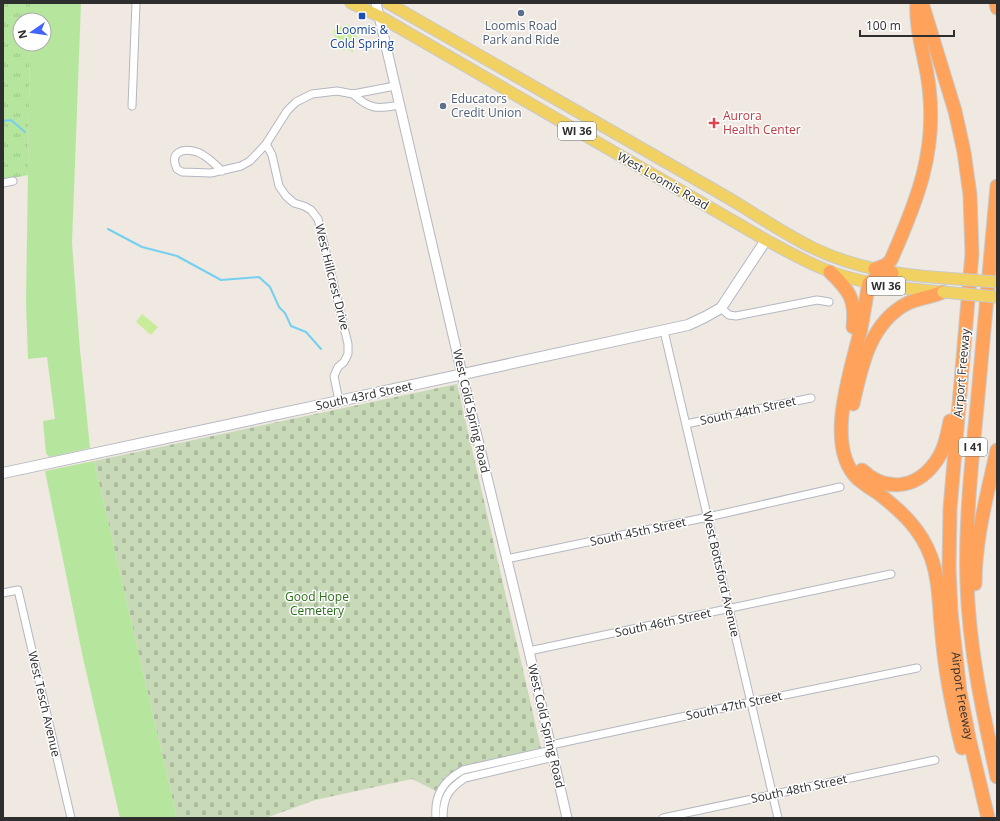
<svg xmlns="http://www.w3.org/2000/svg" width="1000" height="821" font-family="'Open Sans',sans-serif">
	<defs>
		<pattern id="cemetery-stones" width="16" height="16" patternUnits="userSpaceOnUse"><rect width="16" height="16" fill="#c8d9b8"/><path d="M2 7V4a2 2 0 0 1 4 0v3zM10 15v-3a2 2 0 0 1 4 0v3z" fill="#acbb9e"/></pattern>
		<pattern id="park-tufts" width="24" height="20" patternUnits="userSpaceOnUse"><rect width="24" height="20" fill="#b6e59e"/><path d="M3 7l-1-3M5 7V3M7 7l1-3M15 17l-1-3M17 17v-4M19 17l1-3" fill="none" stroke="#9dc588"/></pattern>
	</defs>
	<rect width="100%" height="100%" fill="#efe9e1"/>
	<!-- grass -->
	<g fill="#b6e59e">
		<path d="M 30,3 L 81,3 L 72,243 L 80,350 L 90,448 L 49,457 L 46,453 L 43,421 L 55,419 L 47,357 L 28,359 L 26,302 L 30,44 L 44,44 L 44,20 L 30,20 Z"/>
		<path d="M 94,461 L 177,818 L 120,818 L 83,658 L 45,471 Z"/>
	</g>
	<!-- cemetery -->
	<path fill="url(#cemetery-stones)" d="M 457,384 L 541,748 L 466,766 L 445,777 L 436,791 L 412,779 L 315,800 L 266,818 L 177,818 L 94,461 Z"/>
	<!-- park -->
	<path fill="url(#park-tufts)" d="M 3,3 L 30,3 L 30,20 L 20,20 L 20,44 L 30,44 L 28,175 L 3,180 Z"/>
	<!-- pitch -->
	<g fill="#c9ec9a">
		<path d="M 345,25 C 366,27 353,41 353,52 L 351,52 L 351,50 L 342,50 L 343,44 L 335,38 L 334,31 L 336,26 L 338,28 Z"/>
		<path d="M 142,314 L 158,327 L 151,335 L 136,322 Z"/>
	</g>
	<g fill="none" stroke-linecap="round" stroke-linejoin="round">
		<!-- stream -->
		<g stroke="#75cff0" stroke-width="2">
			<path d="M 3,121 L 11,120 L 25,132"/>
			<path d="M 108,229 L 142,247 L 177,256 L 221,280 L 259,277 L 270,287 L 279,307 L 285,313 L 291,326 L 306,332 L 321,349"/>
		</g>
		<!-- minor casing -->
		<g stroke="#b4b7c1" stroke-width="9">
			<g id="minor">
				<path d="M 353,94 C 370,110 378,109 400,105"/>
				<path d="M 132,106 L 136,3"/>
				<path d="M 266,144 L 272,155 L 279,186 L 286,196 L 294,203 L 304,206 L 311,210 L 318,219 L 348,344 L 348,354 L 344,362 L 338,367 L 334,376 L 339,401"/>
				<path d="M 222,171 C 215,164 206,155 197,152 C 182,147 169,153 177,169 L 182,172 L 211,173 L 241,166 L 250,161 L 266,144 L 287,111 L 296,102 L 312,94 L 337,91 L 353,94 L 395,86"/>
				<path d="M 3,183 L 13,181"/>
				<path d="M 721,308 L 729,315 L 736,316 L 817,300 L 829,302"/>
				<path d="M 664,331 L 778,818"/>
				<path d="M 686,424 L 811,398"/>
				<path d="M 506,559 L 708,517 L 840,487"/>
				<path d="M 3,593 L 18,590 L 71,818"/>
				<path d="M 529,651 L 891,574"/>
				<path d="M 551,745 L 751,702 L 917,668"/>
				<path d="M 436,818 C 434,795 443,781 463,770 L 552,750"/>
				<path d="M 443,818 C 443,798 448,789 465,778 L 554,757"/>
				<path d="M 663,818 L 935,760"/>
			</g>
		</g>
		<!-- tertiary casing -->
		<g stroke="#b4b7c1" stroke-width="11">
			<path id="tertiary" d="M 376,3 L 462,374 L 529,651 L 567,818"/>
		</g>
		<!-- secondary casing -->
		<g stroke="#b4b7c1" stroke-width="12">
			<path id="secondary" d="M 3,473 L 339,401 L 688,325 L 705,317 L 721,308 L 766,240"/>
		</g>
		<!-- primary casing -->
		<g stroke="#c9c9c9" stroke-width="13">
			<g id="primary">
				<path d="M 351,3 L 379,16 L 766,240 C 787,251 807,263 829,271 C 865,285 903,288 941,292"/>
				<path d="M 388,3 L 718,192 C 750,210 780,232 813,248 C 854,268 899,275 944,278"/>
			</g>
		</g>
		<!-- motorway casing -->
		<g stroke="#c9c9c9" stroke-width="15">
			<g id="motorway">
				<path id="s1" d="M 922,3 L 955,111 L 964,152 L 970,195 L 972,254 L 950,509 L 949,568 L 951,612 L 960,692 L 969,738 L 988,818"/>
				<path d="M 996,3 L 997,8"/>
				<path d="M 997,186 C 990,256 984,326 978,396 C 972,459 965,521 967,583 C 969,649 983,713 997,777"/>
				<path d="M 875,269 L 886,265 L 891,260 C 917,201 937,152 929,87 C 926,59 915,31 917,3"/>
				<path d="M 830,272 C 850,291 856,300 853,327"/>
				<path d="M 892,273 L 876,278 L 869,283 C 866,298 864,313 861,328 C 852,368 823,446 858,479 C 864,484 871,489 878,493 C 901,511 921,529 931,557 C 940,582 939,609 942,635 C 945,673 953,712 962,748"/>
				<path d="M 853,404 C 861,367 870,322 908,303 C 919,298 932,297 943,292"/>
				<path d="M 862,470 C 885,492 915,489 934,464 C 944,452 947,436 950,421"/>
				<path d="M 975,584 C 975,539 987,495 997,450"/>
			</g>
		</g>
		<!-- minor -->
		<use href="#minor" stroke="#fff" stroke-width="7"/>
		<!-- tertiary -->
		<use href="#tertiary" stroke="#fff" stroke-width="9"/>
		<!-- secondary -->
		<use href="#secondary" stroke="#fff" stroke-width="10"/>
		<!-- primary -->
		<use href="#primary" stroke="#f2d163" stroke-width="11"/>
		<!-- motorway -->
		<use href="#motorway" stroke="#ffa35c" stroke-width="13"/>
		<!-- primary-bridge casing -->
		<g stroke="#c9c9c9" stroke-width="13" stroke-linecap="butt">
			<g id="primary-bridge">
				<path d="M 944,278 L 997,282"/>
				<path d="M 943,292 L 997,297"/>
			</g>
		</g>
		<!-- primary-bridge -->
		<use href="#primary-bridge" stroke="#f2d163" stroke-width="11"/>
	</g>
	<!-- markers -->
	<g fill="#5c6f8a" stroke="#fff" stroke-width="1.5">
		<circle cx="521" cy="13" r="4"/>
		<circle cx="443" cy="106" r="4"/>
	</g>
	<rect fill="#1a4fb4" stroke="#fff" stroke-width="1.5" x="358" y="12" width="8" height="8" rx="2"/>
	<path fill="#e0444e" stroke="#fff" stroke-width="1.5" d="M712 117h4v4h4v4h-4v4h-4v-4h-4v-4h4z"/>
	<g text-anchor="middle" stroke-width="3" stroke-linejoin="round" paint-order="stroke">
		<!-- shield labels -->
		<g fill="#fff" stroke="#6d6d6d" stroke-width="1">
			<rect x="558" y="122" width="38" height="18" rx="3"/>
			<rect x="867" y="277" width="38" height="18" rx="3"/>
			<rect x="959" y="438" width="28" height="18" rx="3"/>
		</g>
		<g font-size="11" font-weight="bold" fill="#2e2e2e">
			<text x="577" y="135">WI 36</text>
			<text x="886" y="290">WI 36</text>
			<text x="973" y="451">I 41</text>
		</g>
		<!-- service labels -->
		<g font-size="12" fill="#4e5e75" stroke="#fff">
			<text x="521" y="30">Loomis Road<tspan x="521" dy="14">Park and Ride</tspan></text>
			<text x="451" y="103" text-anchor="start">Educators<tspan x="451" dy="14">Credit Union</tspan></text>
		</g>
		<!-- transit labels -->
		<g font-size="12" fill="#164399" stroke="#fff">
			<text x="362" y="34">Loomis &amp;<tspan x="362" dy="14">Cold Spring</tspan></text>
		</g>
		<!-- health labels -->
		<g font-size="12" fill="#be3a42" stroke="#fff" text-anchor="start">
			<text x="723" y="120">Aurora<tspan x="723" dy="14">Health Center</tspan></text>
		</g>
		<!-- street labels -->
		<g font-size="12" fill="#2e2e2e" stroke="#fff">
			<text transform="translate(663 181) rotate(30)" y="4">West Loomis Road</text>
			<text transform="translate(332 277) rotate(76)" y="4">West Hillcrest Drive</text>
			<text transform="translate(962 373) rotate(-85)" y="4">Airport Freeway</text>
			<text transform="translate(364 396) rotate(-12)" y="4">South 43rd Street</text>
			<text transform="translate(471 411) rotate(77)" y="4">West Cold Spring Road</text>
			<text transform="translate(748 411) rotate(-12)" y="4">South 44th Street</text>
			<text transform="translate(638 532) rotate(-12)" y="4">South 45th Street</text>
			<text transform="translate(721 574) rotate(77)" y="4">West Bottsford Avenue</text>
			<text transform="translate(663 623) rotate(-12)" y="4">South 46th Street</text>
			<text dy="4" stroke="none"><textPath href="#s1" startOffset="701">Airport Freeway</textPath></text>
			<text transform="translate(44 704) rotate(77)" y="4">West Tesch Avenue</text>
			<text transform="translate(734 706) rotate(-12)" y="4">South 47th Street</text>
			<text transform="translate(546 726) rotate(77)" y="4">West Cold Spring Road</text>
			<text transform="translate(799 789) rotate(-12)" y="4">South 48th Street</text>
		</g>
		<!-- park labels -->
		<g font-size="12" fill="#2c6e1b" stroke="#fff">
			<text x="317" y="601">Good Hope<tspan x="317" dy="14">Cemetery</tspan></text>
		</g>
	</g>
	<!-- border -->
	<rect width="1000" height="821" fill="none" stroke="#2e2e2e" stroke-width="8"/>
	<!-- north arrow -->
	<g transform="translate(32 32) rotate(257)"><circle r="19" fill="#ffffff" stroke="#ababab"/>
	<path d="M0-3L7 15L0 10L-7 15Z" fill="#4264fb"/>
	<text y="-6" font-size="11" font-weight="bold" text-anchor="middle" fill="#2e2e2e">N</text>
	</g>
	<!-- scale -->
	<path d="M860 30v6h94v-6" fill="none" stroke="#2e2e2e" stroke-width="2"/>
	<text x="866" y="30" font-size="12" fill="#2e2e2e" stroke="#ffffff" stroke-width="3" paint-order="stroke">100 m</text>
</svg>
